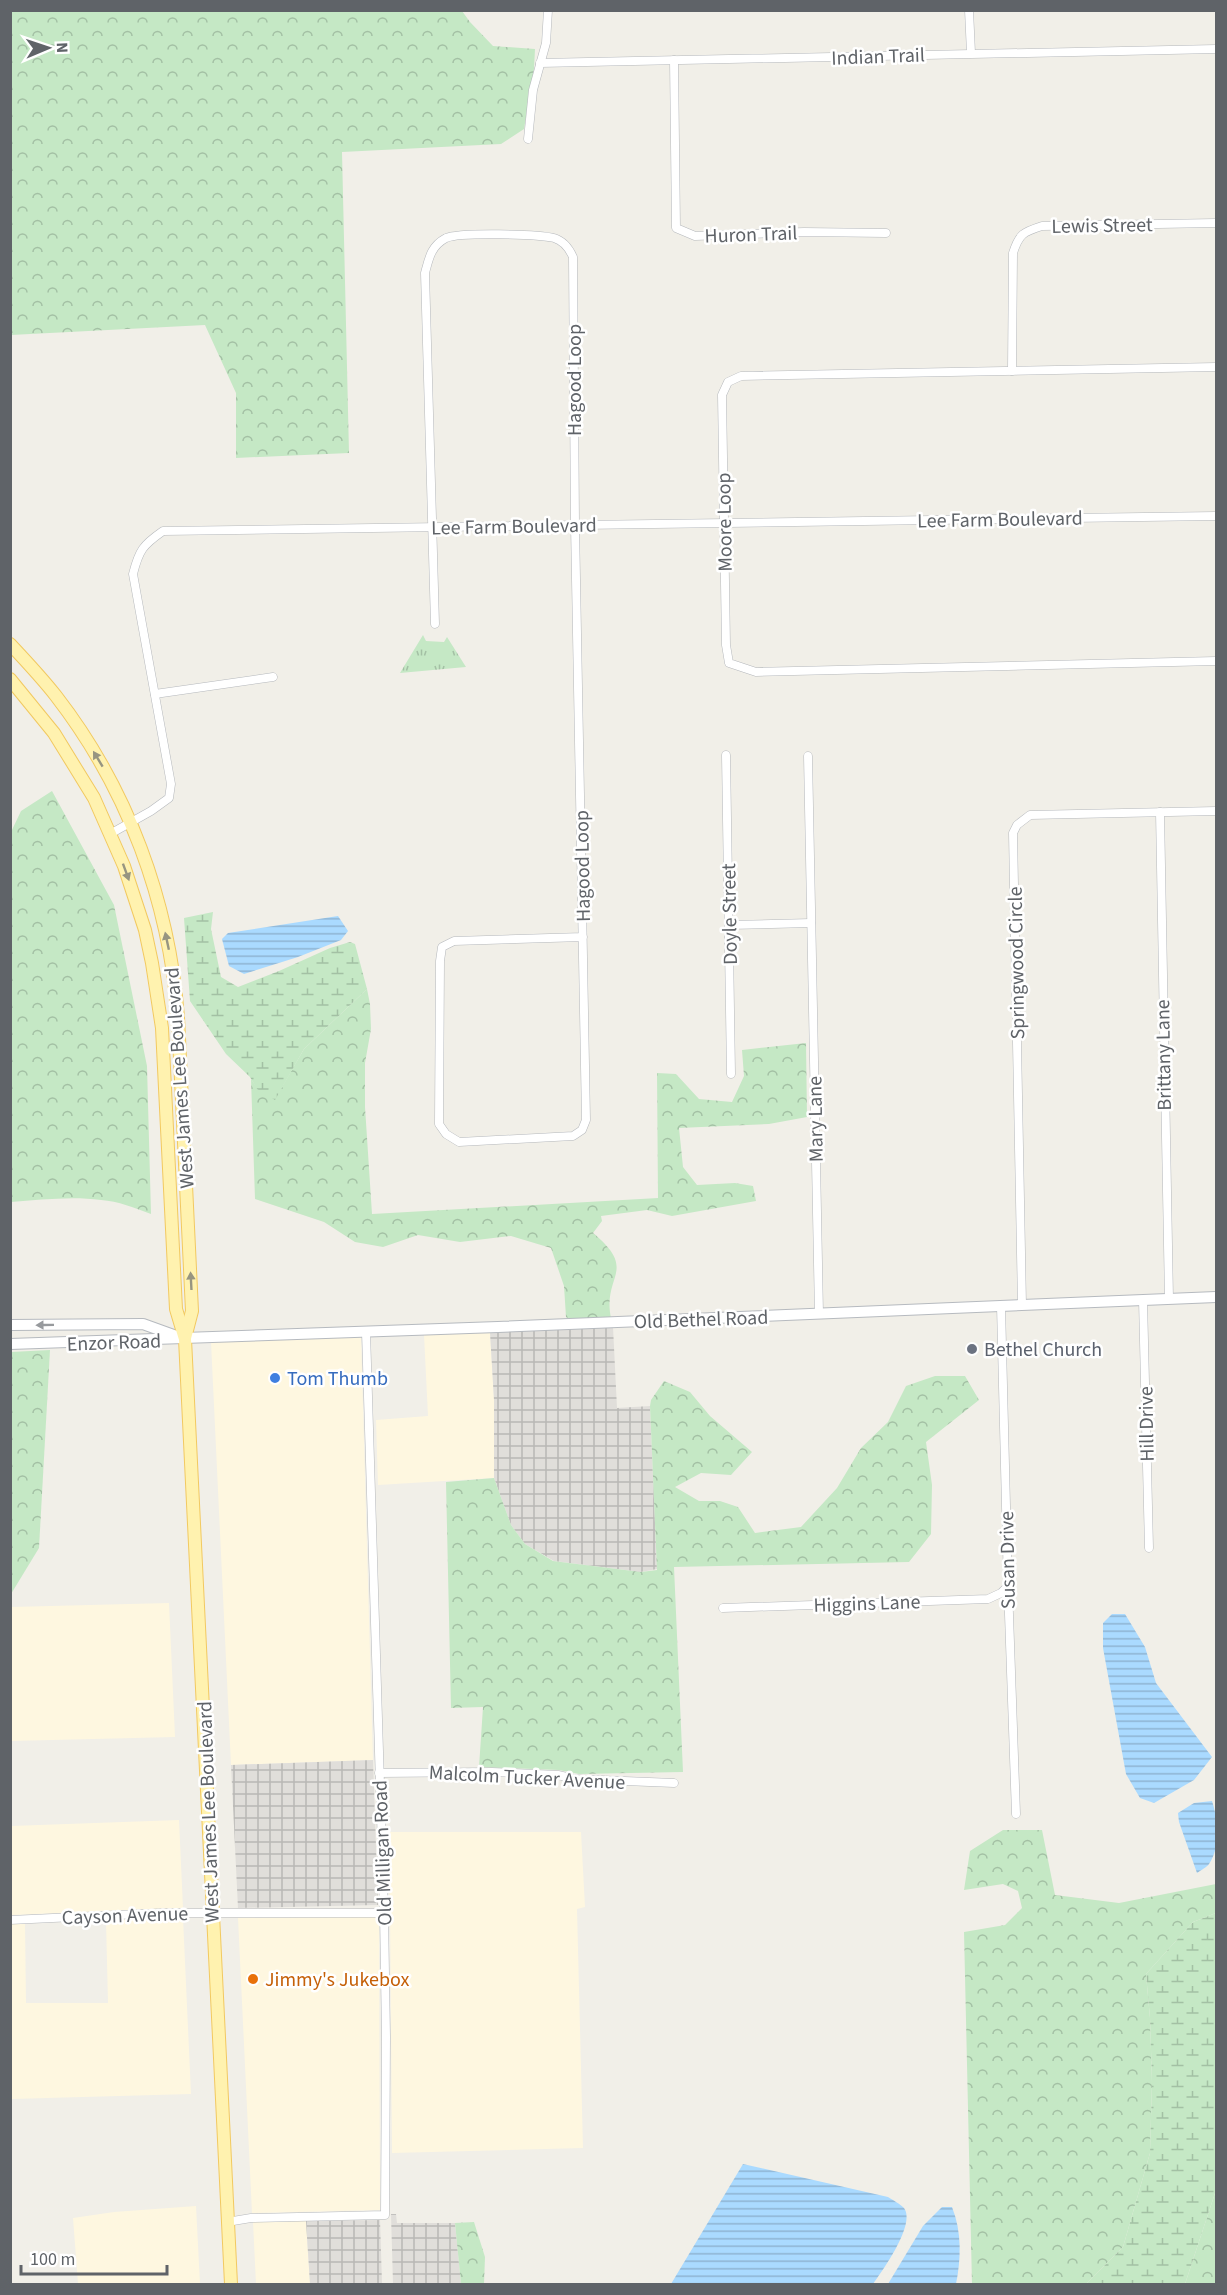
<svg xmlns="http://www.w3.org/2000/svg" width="1227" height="2295" font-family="'Source Sans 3',sans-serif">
	<defs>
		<pattern id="industrial-grid" width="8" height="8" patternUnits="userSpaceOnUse" patternTransform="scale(1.5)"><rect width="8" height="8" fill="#e0deda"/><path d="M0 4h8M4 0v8" fill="none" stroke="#b9b8b5"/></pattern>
		<pattern id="grass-tufts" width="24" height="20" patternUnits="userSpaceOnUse" patternTransform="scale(1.5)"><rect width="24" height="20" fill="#c5e8c5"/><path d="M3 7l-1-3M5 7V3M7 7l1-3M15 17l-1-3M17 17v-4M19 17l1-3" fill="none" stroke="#a3c0a4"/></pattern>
		<pattern id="forest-crowns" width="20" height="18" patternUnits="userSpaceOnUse" patternTransform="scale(1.5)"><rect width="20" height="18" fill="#c5e8c5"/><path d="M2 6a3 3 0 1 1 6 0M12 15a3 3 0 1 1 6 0" fill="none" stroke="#a3c0a4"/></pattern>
		<pattern id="wetland-marsh" width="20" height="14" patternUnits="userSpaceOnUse" patternTransform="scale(1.5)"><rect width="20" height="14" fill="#c5e8c5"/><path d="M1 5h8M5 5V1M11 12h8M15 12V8" fill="none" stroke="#a3c0a4"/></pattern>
		<pattern id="water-rules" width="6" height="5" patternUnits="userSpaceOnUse" patternTransform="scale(1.5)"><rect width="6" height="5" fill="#aadaff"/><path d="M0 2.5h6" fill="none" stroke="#8eb4d2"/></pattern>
	</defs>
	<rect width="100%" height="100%" fill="#f1efe8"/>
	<!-- commercial -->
	<g fill="#fef7e0">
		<path d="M 490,1332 L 494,1400 L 494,1478 L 378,1485 L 376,1420 L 428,1416 L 424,1335 Z"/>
		<path d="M 361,1337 L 373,1760 L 231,1765 L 211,1342 Z"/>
		<path d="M 169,1603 L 175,1737 L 11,1741 L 11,1607 Z"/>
		<path d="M 179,1820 L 183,1908 L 11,1915 L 11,1826 Z"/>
		<path d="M 387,1832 L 581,1832 L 585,1907 L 577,1909 L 583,2148 L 392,2153 L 390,1908 Z"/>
		<path d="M 379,1917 L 380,2210 L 252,2213 L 238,1918 Z"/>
		<path d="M 160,1918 L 183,1918 L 191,2094 L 11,2099 L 11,1924 L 25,1924 L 26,2003 L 108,2003 L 106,1921 Z"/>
		<path d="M 196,2206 L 200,2284 L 78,2284 L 73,2218 L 114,2212 Z"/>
		<path d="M 306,2221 L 310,2284 L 256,2284 L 253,2222 Z"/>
	</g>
	<!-- industrial -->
	<g fill="url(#industrial-grid)">
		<path d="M 613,1327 L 617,1408 L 650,1406 L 657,1569 L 641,1572 L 554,1561 L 525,1544 L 511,1525 L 494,1478 L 494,1400 L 490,1332 Z"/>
		<path d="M 373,1760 L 378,1905 L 238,1908 L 231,1765 Z"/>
		<path d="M 391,2214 L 396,2214 L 397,2223 L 455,2223 L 461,2284 L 393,2284 Z"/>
		<path d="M 380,2220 L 382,2284 L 310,2284 L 306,2221 Z"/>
	</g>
	<!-- grass -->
	<path fill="url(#grass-tufts)" d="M 423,635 L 426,641 L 444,642 L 447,637 L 466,667 L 400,673 Z"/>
	<!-- forest -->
	<g fill="url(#forest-crowns)">
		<path d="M 11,11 L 462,11 L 470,22 L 493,46 L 535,49 L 534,69 L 524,129 L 501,144 L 342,152 L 349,453 L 236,458 L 236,393 L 205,325 L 11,335 Z"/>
		<path d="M 52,791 L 114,905 L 147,1066 L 151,1214 C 135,1208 118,1201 101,1200 C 71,1196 40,1200 11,1202 L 11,832 L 21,811 Z"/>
		<path d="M 367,989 L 370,1004 L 371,1029 L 365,1063 L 365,1107 L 372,1214 L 658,1198 L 657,1073 L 676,1074 L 699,1099 L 732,1102 L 744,1076 L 742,1050 L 806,1043 L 807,1117 L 769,1124 L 679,1128 L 683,1167 L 697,1185 L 735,1183 L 753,1186 L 756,1201 L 672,1216 L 647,1210 L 601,1216 L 602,1221 L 593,1233 C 639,1271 602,1275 611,1318 L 569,1319 L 566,1317 L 564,1286 L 551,1248 L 511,1236 L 460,1242 L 418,1235 L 383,1247 L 355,1242 L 324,1222 L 255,1199 L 251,1079 L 258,1089 L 275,1099 L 304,1049 Z"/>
		<path d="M 50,1350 L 39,1548 L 11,1594 L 11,1352 Z"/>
		<path d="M 935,1376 L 965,1376 L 979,1400 L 926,1442 L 932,1485 L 931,1534 L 909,1562 L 674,1567 L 683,1772 L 579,1774 L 559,1770 L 479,1767 L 483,1707 L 451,1708 L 446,1482 L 494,1478 L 511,1525 L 525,1544 L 553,1561 L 641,1572 L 657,1570 L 650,1406 L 651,1400 L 664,1381 L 690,1392 L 710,1416 L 752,1452 L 731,1475 L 701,1473 L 675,1487 L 699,1501 L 720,1501 L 738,1507 L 755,1533 L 801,1527 L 837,1488 L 861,1448 L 888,1422 L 906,1386 Z"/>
		<path d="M 1003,1830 L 1042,1830 L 1055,1895 L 1119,1903 L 1216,1884 L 1216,1913 L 1193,1922 L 1146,1974 L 1150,2018 L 1152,2082 L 1150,2153 L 1123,2247 L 1086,2284 L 972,2284 L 964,1932 L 1005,1925 L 1022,1908 L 1018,1891 L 1003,1884 L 964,1890 L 970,1851 Z"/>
		<path d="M 1216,2190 L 1216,2284 L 1185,2284 Z"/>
		<path d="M 474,2222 L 485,2257 L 484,2284 L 461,2284 L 455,2223 Z"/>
	</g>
	<!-- wetland -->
	<g fill="url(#wetland-marsh)">
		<path d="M 213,912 L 211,929 L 221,977 L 238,987 L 279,971 L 330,948 L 350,942 L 355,944 L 367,989 L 304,1049 L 275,1100 L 257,1089 L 250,1077 L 226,1054 L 190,1001 L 184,918 Z"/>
		<path d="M 1216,1913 L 1216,2190 L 1185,2284 L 1086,2284 L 1123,2247 L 1150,2153 L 1152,2082 L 1150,2018 L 1146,1974 L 1193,1922 Z"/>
	</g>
	<!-- water -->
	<g fill="url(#water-rules)">
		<path d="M 338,916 L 348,931 L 341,940 L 298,957 L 244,974 L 229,966 L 222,939 L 228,933 Z"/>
		<path d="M 1112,1614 L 1125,1614 L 1145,1647 L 1156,1683 L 1212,1757 L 1194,1780 L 1154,1803 L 1140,1798 L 1126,1774 L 1103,1648 L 1103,1623 Z"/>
		<path d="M 1212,1801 C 1218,1819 1221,1847 1209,1864 C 1207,1867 1201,1870 1197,1873 L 1179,1822 L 1178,1813 L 1194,1803 Z"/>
		<path d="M 743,2164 L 888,2197 C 893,2200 900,2204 904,2208 C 916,2224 883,2270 873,2284 L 671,2284 Z"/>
		<path d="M 942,2207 L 952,2207 C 962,2232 961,2259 956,2284 L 888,2284 L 923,2226 Z"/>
	</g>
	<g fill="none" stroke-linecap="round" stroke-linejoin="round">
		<!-- street casing -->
		<g stroke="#b5b8bc" stroke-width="9">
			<g id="street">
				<path d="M 969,10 L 971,53"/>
				<path d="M 674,60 L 676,228 L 695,236 L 804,232 L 886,233"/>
				<path d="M 540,63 L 1216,49"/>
				<path d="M 528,139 L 533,90 L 546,43 L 548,10"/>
				<path d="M 1216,367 L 741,376 L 728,382 L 722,395 L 726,645 L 729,663 L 756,672 L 1216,661"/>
				<path d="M 1012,371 L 1013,253 C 1019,234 1023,232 1042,226 L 1216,223"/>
				<path d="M 435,624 L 425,273 C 429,258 431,246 446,238 C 459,232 539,234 554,238 C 564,241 569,248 573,257 L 575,525 L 586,1120 L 582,1130 L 573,1136 L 459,1142 L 446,1134 L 439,1124 L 440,961 L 442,947 L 454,941 L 583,937"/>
				<path d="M 155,694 L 273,677"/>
				<path d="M 726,755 L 731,1074"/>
				<path d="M 808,756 L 819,1314"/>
				<path d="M 1160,812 L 1169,1299"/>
				<path d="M 110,834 L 151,811 L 169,798 L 171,784 L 133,574 C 139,550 143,545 163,531 L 1216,516"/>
				<path d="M 729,925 L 811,923"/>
				<path d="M 1143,1300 L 1149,1548"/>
				<path d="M 1022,1305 L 1013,833 L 1017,825 L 1030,815 L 1216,811"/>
				<path d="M 1001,1306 L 1008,1586 L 1016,1814"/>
				<path d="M 723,1608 L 988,1599 L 1001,1593 L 1008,1586"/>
				<path d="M 379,1773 L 492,1772 L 558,1775 L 575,1779 L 674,1783"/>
				<path d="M 10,1920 L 160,1913 L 384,1913"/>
				<path d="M 227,2222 L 251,2218 L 385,2215 L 386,2037 L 384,1913 L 366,1332"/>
			</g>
		</g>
		<!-- secondary casing -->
		<g stroke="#b6babf" stroke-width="12">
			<g id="secondary">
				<path d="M 10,1325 L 143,1324 L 179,1337"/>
				<path d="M 10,1344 L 498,1327 L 1216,1297"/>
			</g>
		</g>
		<!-- primary casing -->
		<g stroke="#f2c960" stroke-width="14">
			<g id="primary">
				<path d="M 10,644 C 26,661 42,678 56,696 C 128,789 169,901 178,1017 L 192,1311 L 185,1338"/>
				<path d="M 10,679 L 54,733 L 94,798 L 124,866 L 145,930 L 152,963 L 162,1028 L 176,1309 L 185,1339 L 231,2284"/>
			</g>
		</g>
		<!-- street -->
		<use href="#street" stroke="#fff" stroke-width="8"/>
		<!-- secondary -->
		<use href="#secondary" stroke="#fff" stroke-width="10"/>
		<!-- primary -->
		<use href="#primary" stroke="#fff2af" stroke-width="12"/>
	</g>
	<!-- one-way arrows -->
	<defs><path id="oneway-solid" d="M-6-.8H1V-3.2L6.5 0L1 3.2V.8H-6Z" transform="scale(1.5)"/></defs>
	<g fill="#979581">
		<use href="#oneway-solid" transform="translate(98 759) rotate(-121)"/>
		<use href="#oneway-solid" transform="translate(126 872) rotate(70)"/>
		<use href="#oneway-solid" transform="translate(167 941) rotate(-102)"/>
		<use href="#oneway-solid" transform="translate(191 1281) rotate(-93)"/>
	</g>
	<use fill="#979a9d" href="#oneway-solid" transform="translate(45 1325) rotate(179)"/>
	<!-- markers -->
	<circle fill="#6b7280" stroke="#fff" stroke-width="2" cx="972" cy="1349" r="6"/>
	<circle fill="#3f7fe0" stroke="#fff" stroke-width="2" cx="275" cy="1378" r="6"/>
	<circle fill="#e8710a" stroke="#fff" stroke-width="2" cx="253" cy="1979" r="6"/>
	<g text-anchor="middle" stroke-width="5" stroke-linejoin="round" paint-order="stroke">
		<!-- street labels -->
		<g font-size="20" fill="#5f6368" stroke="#fff">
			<text transform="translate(878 56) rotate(-2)" y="7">Indian Trail</text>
			<text transform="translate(1102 225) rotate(-1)" y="7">Lewis Street</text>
			<text transform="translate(751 234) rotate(-2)" y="7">Huron Trail</text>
			<text transform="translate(574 380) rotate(-90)" y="7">Hagood Loop</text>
			<text transform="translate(1000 519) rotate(-1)" y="7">Lee Farm Boulevard</text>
			<text transform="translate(724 522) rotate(-91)" y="7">Moore Loop</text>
			<text transform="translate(514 526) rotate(-1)" y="7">Lee Farm Boulevard</text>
			<text transform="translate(582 866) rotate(-91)" y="7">Hagood Loop</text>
			<text transform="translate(729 914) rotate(-91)" y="7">Doyle Street</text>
			<text transform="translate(1016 963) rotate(-91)" y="7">Springwood Circle</text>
			<text transform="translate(1163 1055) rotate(-91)" y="7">Brittany Lane</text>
			<text transform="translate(179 1078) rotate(-94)" y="7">West James Lee Boulevard</text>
			<text transform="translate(815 1119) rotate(-91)" y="7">Mary Lane</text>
			<text transform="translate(701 1319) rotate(-2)" y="7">Old Bethel Road</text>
			<text transform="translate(114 1342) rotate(-2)" y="7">Enzor Road</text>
			<text transform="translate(1146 1424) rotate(-91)" y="7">Hill Drive</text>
			<text transform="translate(1007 1560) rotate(-91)" y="7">Susan Drive</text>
			<text transform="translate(867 1603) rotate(-2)" y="7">Higgins Lane</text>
			<text transform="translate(527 1777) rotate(3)" y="7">Malcolm Tucker Avenue</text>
			<text transform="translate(208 1812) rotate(-92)" y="7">West James Lee Boulevard</text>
			<text transform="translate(382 1853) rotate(-92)" y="7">Old Milligan Road</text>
			<text transform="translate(125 1915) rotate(-2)" y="7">Cayson Avenue</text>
		</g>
		<!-- worship labels -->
		<g font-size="20" fill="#5b616d" stroke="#fff" text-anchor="start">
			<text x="984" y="1356">Bethel Church</text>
		</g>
		<!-- shop labels -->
		<g font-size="20" fill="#366cbe" stroke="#fff" text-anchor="start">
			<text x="287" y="1385">Tom Thumb</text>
		</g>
		<!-- food labels -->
		<g font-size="20" fill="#c56008" stroke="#fff" text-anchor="start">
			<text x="265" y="1986">Jimmy's Jukebox</text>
		</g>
	</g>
	<!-- border -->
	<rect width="1227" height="2295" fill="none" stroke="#5f6368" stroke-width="24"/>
	<!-- north arrow -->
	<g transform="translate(48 48) rotate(88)" stroke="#ffffff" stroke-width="4.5" paint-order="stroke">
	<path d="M0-4.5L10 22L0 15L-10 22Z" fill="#5f6368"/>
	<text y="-9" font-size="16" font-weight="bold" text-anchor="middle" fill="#5f6368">N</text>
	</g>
	<!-- scale -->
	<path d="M21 2265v9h146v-9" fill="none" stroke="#5f6368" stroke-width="3"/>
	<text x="30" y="2265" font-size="18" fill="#5f6368" stroke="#ffffff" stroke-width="4.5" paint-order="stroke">100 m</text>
</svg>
